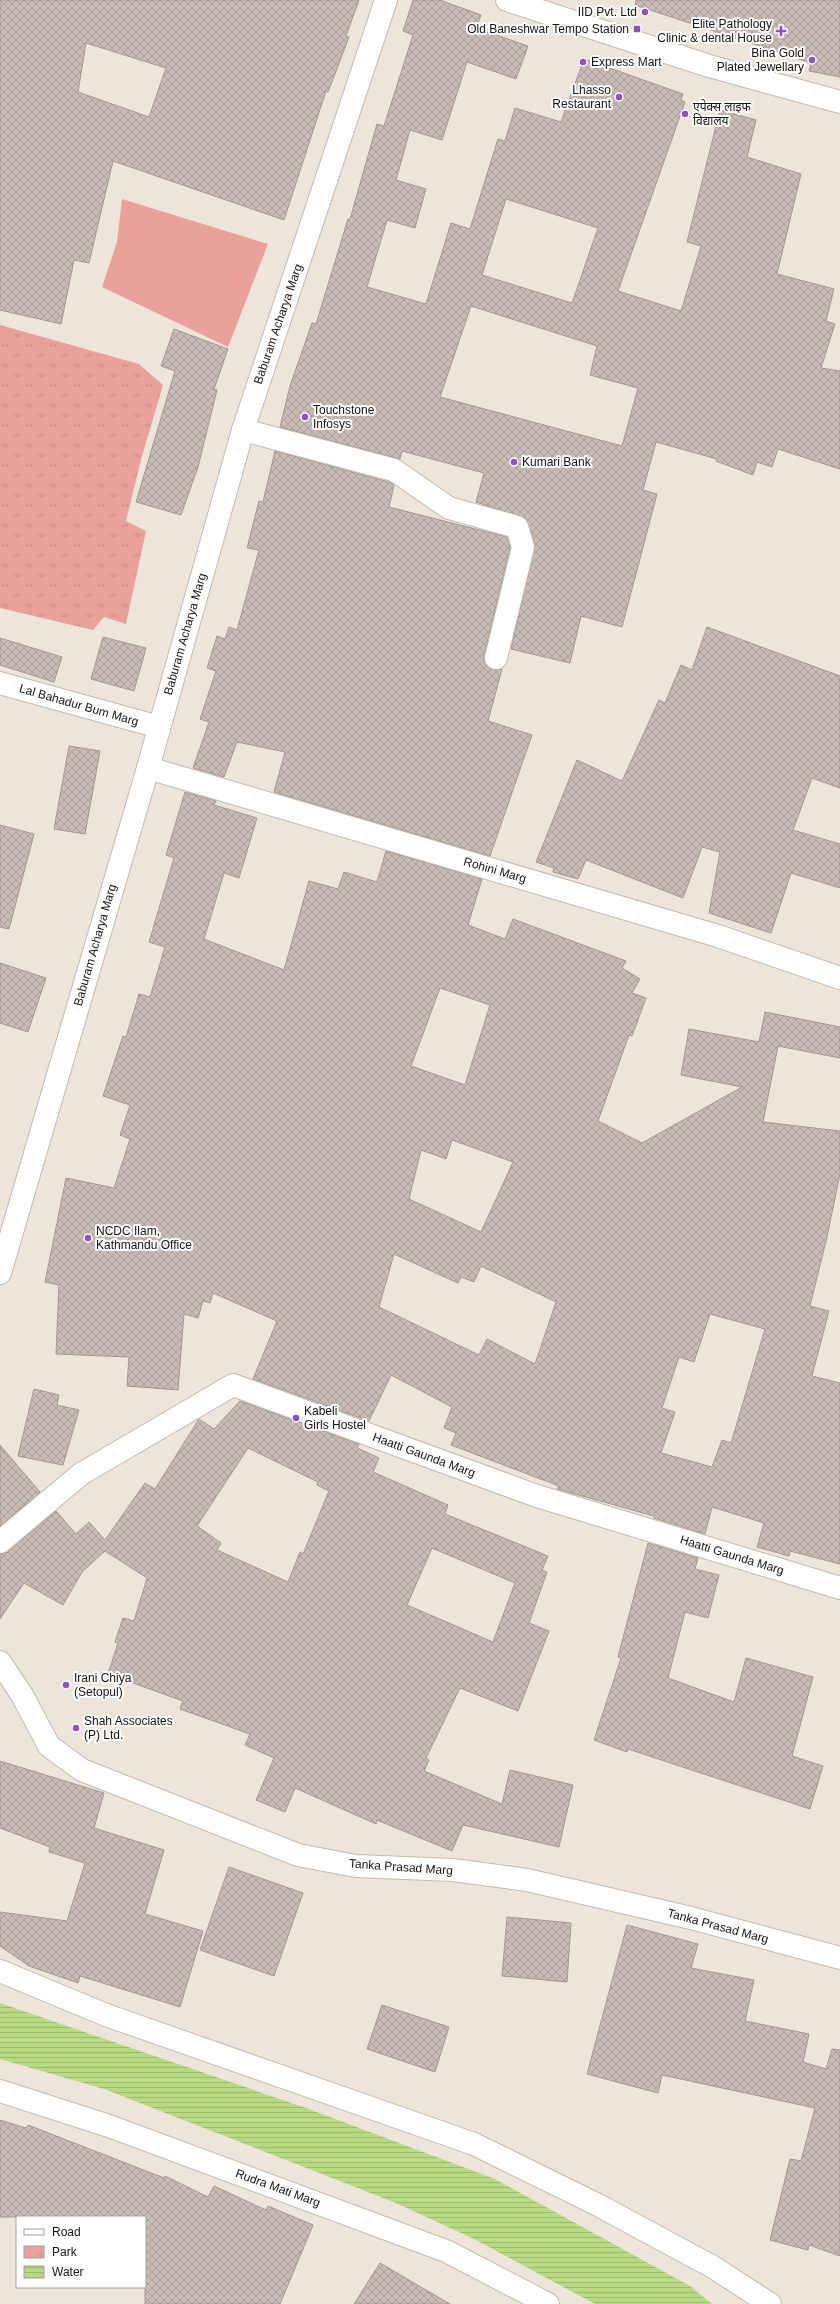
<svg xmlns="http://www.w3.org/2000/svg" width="840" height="2304" font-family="Helvetica,'Noto Sans Devanagari',sans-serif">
	<defs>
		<pattern id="park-tufts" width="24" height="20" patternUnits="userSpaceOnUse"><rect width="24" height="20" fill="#eaa09b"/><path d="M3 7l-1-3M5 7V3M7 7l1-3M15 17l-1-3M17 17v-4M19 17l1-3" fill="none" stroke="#c88984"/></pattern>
		<pattern id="water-rules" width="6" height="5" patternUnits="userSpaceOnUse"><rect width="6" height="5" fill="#b8da83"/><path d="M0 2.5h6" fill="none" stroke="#9dba70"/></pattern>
		<pattern id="building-cross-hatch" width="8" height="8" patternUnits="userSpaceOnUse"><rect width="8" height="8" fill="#c8bbb5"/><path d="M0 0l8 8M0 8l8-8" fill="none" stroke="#aba09b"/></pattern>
	</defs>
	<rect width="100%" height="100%" fill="#ede5da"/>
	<!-- grass -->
	<path fill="#eaa09b" d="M 122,199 L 268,244 L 228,347 L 102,287 L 117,242 Z"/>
	<!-- park -->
	<path fill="url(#park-tufts)" d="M 0,325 L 139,364 L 163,385 L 142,456 L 126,521 L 146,531 L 126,624 L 104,617 L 93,630 L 0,608 Z"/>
	<!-- water -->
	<path fill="url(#water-rules)" d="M 0,2003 L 306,2108 L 495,2179 L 690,2286 L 712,2304 L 595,2304 L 474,2239 L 396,2203 L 104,2089 L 0,2059 Z"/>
	<!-- building -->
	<g fill="url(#building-cross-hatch)" stroke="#a39791" fill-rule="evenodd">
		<path d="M 0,0 L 359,0 L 346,36 L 349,37 L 328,92 L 326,91 L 284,220 L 113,161 L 89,263 L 74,260 L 61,324 L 0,310 ZM 86,43 L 166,68 L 149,117 L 78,92 Z"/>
		<path d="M 413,0 L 440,0 L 481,15 L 476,28 L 528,46 L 516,79 L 467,62 L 442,140 L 410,130 L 396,180 L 426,189 L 415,228 L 387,220 L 367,287 L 426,304 L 451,223 L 470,229 L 498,139 L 505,141 L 515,108 L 561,122 L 584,59 L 683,94 L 681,100 L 685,102 L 618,291 L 681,311 L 701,246 L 687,242 L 720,110 L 756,120 L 747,157 L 801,174 L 777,274 L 834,289 L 826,321 L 835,324 L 821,368 L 840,371 L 840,469 L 778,449 L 772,467 L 757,462 L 753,475 L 716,461 L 717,459 L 656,442 L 643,490 L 657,494 L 622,627 L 581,616 L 570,663 L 511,649 L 535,544 L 525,518 L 476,502 L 484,473 L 402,451 L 400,459 L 280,427 L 290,386 L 312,323 L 316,324 L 348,219 L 350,219 L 377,124 L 384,126 L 413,35 L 403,31 ZM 506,199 L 598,228 L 572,303 L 482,275 ZM 471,306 L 597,346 L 590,375 L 638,388 L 622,446 L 440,397 Z"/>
		<path d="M 636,0 L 840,0 L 840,77 L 809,71 L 811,63 L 635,5 Z"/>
		<path d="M 174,329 L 228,349 L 214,389 L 217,390 L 198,467 L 181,515 L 136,502 L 175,371 L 161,366 Z"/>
		<path d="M 275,451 L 389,482 L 394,485 L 389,507 L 507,537 L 510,547 L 484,655 L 484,662 L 488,667 L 493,670 L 502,669 L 488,721 L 532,735 L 490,856 L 274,792 L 285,752 L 237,742 L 224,777 L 193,768 L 209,722 L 200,719 L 216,671 L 207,668 L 217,636 L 225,639 L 229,627 L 237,630 L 259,550 L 247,548 L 259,501 L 263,502 Z"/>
		<path d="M 707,627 L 840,676 L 840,788 L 812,778 L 793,830 L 840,844 L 840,888 L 791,873 L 771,933 L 709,913 L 720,852 L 702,847 L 683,898 L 586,860 L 578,879 L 553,872 L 554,868 L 536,862 L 577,760 L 622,781 L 659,700 L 665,703 L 681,665 L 692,670 Z"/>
		<path d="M 103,637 L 146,648 L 134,691 L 91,679 Z"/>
		<path d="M 0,638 L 62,657 L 54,682 L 0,665 Z"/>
		<path d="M 69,746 L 100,751 L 85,834 L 54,829 Z"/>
		<path d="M 185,792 L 216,801 L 214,805 L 257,818 L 239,878 L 224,873 L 204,939 L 284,970 L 309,881 L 338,889 L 344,872 L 377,882 L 386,851 L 482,879 L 468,925 L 505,939 L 513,919 L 626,961 L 622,968 L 640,979 L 632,993 L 646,998 L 632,1036 L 629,1035 L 598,1121 L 642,1143 L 742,1087 L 681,1075 L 689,1029 L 759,1042 L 765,1012 L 840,1027 L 840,1058 L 778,1046 L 763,1122 L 840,1131 L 840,1174 L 827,1237 L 810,1306 L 829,1311 L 812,1376 L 840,1383 L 840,1564 L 790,1551 L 789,1556 L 757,1547 L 764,1523 L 712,1507 L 705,1534 L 654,1518 L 654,1516 L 557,1489 L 559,1486 L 451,1445 L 456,1433 L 444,1428 L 452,1407 L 391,1375 L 369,1421 L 253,1379 L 277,1321 L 213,1293 L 210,1303 L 203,1301 L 198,1318 L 184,1314 L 178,1390 L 127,1386 L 129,1357 L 56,1354 L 59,1285 L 45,1282 L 66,1178 L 114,1188 L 130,1139 L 120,1135 L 130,1105 L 103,1096 L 123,1036 L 126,1037 L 139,994 L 150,997 L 165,947 L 149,942 L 174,858 L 166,855 ZM 440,988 L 490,1005 L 465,1085 L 411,1066 ZM 452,1140 L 513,1162 L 481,1232 L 409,1199 L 421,1150 L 446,1159 ZM 394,1254 L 458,1283 L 461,1277 L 474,1282 L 481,1266 L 556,1302 L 535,1364 L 487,1339 L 479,1355 L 379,1307 ZM 710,1314 L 765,1329 L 731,1443 L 722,1440 L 712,1467 L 661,1453 L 675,1412 L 662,1408 L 679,1357 L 694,1362 Z"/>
		<path d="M 0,825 L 34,834 L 9,929 L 0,927 Z"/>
		<path d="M 0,963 L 46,978 L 28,1032 L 0,1023 Z"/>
		<path d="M 34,1389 L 59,1395 L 57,1405 L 79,1410 L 63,1465 L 18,1456 Z"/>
		<path d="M 240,1401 L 359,1444 L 357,1448 L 379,1458 L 373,1472 L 448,1505 L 445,1514 L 548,1556 L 542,1570 L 547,1572 L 529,1623 L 549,1631 L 518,1711 L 460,1688 L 426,1758 L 429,1760 L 424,1771 L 502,1804 L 510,1770 L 573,1785 L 559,1847 L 463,1825 L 452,1851 L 377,1820 L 376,1824 L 295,1788 L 285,1812 L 256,1800 L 274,1758 L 245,1745 L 250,1734 L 180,1709 L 183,1701 L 108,1674 L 118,1643 L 115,1642 L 123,1618 L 134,1621 L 147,1578 L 105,1551 L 82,1572 L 63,1605 L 24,1583 L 0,1619 L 0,1554 L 8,1552 L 56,1511 L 76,1534 L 89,1522 L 105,1540 L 145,1483 L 155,1489 L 199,1419 L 214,1429 ZM 248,1448 L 318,1482 L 317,1485 L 329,1491 L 303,1554 L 300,1552 L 288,1582 L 217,1550 L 221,1543 L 197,1526 ZM 432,1548 L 515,1583 L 493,1642 L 407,1605 Z"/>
		<path d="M 0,1445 L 40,1492 L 0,1526 Z"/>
		<path d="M 648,1543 L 698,1558 L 695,1569 L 719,1575 L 708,1618 L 685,1612 L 668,1678 L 734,1702 L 746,1658 L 813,1677 L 792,1756 L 823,1766 L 810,1809 L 628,1749 L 627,1752 L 594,1740 L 621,1658 L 618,1657 Z"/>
		<path d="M 0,1761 L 104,1793 L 94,1828 L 164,1850 L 145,1914 L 203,1931 L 180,2007 L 80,1976 L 78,1983 L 29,1966 L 0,1946 L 0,1912 L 67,1921 L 85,1863 L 49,1852 L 50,1847 L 0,1828 Z"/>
		<path d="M 229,1867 L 303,1893 L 274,1976 L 200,1950 Z"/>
		<path d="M 507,1917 L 571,1923 L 567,1982 L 502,1976 Z"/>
		<path d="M 627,1925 L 698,1944 L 691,1968 L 754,1980 L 745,2021 L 809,2034 L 803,2062 L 826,2069 L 832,2049 L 840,2050 L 840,2256 L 809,2245 L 808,2250 L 770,2240 L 790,2159 L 801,2161 L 815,2108 L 662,2075 L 658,2093 L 587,2074 Z"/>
		<path d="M 382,2005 L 449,2027 L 435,2072 L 367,2049 Z"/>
		<path d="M 0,2120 L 26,2128 L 28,2125 L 164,2178 L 165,2176 L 208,2197 L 214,2186 L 266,2210 L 268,2206 L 313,2225 L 280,2304 L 145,2304 L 145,2217 L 0,2217 Z"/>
		<path d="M 380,2263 L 450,2304 L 354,2304 Z"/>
	</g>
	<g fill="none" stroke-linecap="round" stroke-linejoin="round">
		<!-- street casing -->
		<g stroke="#c2baaf" stroke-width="24">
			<g id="street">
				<path d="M 243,430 L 394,470 L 449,508 L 517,527 L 523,547 L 496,658"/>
				<path d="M 0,683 L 159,727"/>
				<path d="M 148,768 L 718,936 L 840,978"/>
				<path d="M 0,1542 L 81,1474 L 233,1385 L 537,1496 L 840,1588"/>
				<path d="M 0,1662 L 22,1695 L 49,1746 L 82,1770 L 298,1855 L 356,1866 L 453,1870 L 527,1880 L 691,1918 L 840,1958"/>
			</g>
		</g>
		<!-- secondary casing -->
		<g stroke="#c2baaf" stroke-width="24">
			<g id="secondary">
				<path d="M 507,0 L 709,66 L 840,102"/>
				<path d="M 0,1273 L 148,768 L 243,430 L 386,0"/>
				<path d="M 0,1971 L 106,2015 L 474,2144 L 598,2205 L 713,2267 L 770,2304"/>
				<path d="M 0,2091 L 109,2126 L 446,2251 L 548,2304"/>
			</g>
		</g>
		<!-- street -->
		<use href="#street" stroke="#fff" stroke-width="22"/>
		<!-- secondary -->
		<use href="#secondary" stroke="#fff" stroke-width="22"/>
	</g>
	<!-- markers -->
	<g fill="#9050c6" stroke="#fff" stroke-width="1.5">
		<circle cx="645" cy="12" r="4"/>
		<rect x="633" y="25" width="8" height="8" rx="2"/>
		<path d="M779 25h4v4h4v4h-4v4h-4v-4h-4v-4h4z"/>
		<circle cx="812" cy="60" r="4"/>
		<circle cx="583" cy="62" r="4"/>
		<circle cx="619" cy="97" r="4"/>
		<circle cx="685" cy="114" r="4"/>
		<circle cx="305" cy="417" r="4"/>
		<circle cx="514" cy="462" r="4"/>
		<circle cx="88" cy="1238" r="4"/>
		<circle cx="296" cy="1418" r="4"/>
		<circle cx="66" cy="1685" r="4"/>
		<circle cx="76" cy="1728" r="4"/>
	</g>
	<g text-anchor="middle" stroke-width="4" stroke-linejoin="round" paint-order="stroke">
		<!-- poi labels -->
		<g font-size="12" fill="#161310" stroke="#fff" text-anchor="start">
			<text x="637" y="16" text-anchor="end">IID Pvt. Ltd</text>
			<text x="772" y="28" text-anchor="end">Elite Pathology<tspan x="772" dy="14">Clinic &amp; dental House</tspan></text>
			<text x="629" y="33" text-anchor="end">Old Baneshwar Tempo Station</text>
			<text x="804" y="57" text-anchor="end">Bina Gold<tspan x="804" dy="14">Plated Jewellary</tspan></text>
			<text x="591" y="66">Express Mart</text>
			<text x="611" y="94" text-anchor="end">Lhasso<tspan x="611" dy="14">Restaurant</tspan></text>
			<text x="693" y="111">एपेक्स लाइफ<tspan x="693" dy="14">विद्यालय</tspan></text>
			<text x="313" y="414">Touchstone<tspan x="313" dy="14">Infosys</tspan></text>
			<text x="522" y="466">Kumari Bank</text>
			<text x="96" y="1235">NCDC Ilam,<tspan x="96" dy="14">Kathmandu Office</tspan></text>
			<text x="304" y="1415">Kabeli<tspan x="304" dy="14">Girls Hostel</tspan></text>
			<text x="74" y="1682">Irani Chiya<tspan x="74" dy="14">(Setopul)</tspan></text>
			<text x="84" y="1725">Shah Associates<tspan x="84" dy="14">(P) Ltd.</tspan></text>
		</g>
		<!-- street labels -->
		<g font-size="12" fill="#161310" stroke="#fff">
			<text transform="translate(278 324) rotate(-71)" y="4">Baburam Acharya Marg</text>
			<text transform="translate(185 634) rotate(-74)" y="4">Baburam Acharya Marg</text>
			<text transform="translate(79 705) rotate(16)" y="4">Lal Bahadur Bum Marg</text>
			<text transform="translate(495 870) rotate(16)" y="4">Rohini Marg</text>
			<text transform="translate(95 945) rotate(-74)" y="4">Baburam Acharya Marg</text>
			<text transform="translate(424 1455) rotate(20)" y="4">Haatti Gaunda Marg</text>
			<text transform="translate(732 1555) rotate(17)" y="4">Haatti Gaunda Marg</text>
			<text transform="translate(401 1867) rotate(4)" y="4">Tanka Prasad Marg</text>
			<text transform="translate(718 1926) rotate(15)" y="4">Tanka Prasad Marg</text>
			<text transform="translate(278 2188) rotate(20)" y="4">Rudra Mati Marg</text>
		</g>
	</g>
	<!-- legend -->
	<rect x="16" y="2216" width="130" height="72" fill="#ffffff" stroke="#a2a19f"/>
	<rect x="24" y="2229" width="20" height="6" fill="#ffffff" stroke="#a2a19f"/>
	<text x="52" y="2236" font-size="12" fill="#161310">Road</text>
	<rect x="24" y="2246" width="20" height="12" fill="url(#park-tufts)" stroke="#a2a19f"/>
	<text x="52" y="2256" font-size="12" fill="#161310">Park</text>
	<rect x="24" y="2266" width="20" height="12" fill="url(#water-rules)" stroke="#a2a19f"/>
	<text x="52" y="2276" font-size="12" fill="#161310">Water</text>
</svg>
